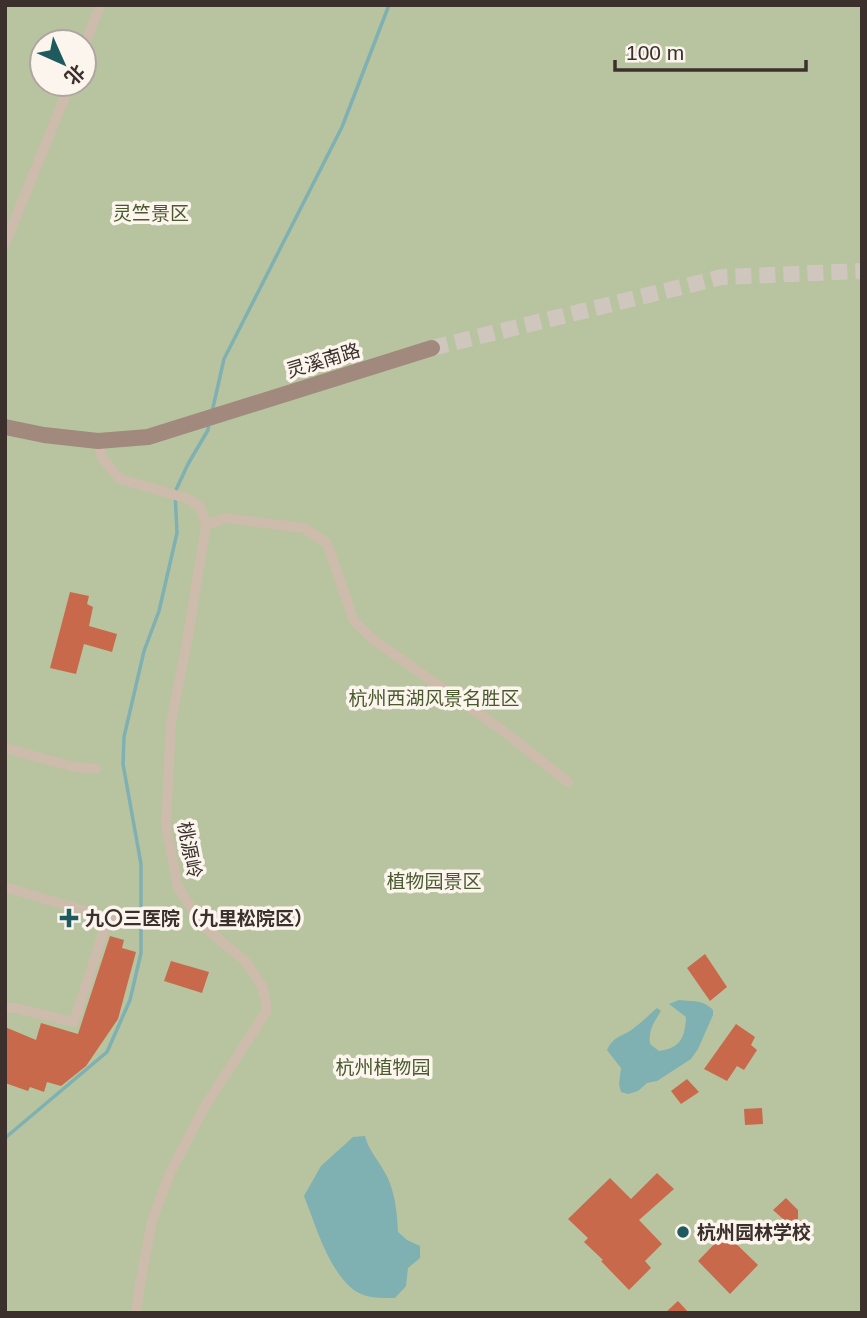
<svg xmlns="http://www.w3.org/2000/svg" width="867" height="1318" font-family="Helvetica,'Noto Sans SC',sans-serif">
	<rect width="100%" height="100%" fill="#f4ebe1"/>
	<!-- green -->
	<path fill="#b8c4a0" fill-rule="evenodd" d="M 5,5 L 862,5 L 862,1313 L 5,1313 ZM 42,42 L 84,42 L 84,84 L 42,84 Z"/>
	<!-- water -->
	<g fill="#7fb0b2">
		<path d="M 679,1000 C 694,1002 702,999 713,1010 L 713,1015 L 698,1049 L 691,1059 L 657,1081 L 647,1083 L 638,1091 L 628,1094 L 621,1092 L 619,1084 L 621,1068 L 607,1050 C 614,1035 623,1037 634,1028 C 642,1022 649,1015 657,1008 L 661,1011 C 654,1022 648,1031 650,1044 L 659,1051 C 681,1048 685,1037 686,1017 L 669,1004 Z"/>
		<path d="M 365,1136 C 369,1151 377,1158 384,1171 C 395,1189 397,1212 398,1232 L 407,1240 L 420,1246 L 420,1258 L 408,1268 L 406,1286 L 395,1298 C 383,1298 369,1299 357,1292 C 329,1274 316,1226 304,1196 L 321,1166 L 353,1137 Z"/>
	</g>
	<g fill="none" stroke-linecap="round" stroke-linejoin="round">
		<!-- stream -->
		<g stroke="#7fb0b2" stroke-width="3.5">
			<path d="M 212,412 L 224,359 L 342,127 L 389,5"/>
			<path d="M 5,1138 L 107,1052 L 130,1000 L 141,953 L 141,864 L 123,764 L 124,737 L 144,651 L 159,611 L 177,533 L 175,492 L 188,464 L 208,430 L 209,423"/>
		</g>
	</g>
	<!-- building -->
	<g fill="#c8694b">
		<path d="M 70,592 L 89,596 L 87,604 L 93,607 L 89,626 L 117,634 L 112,652 L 84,644 L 76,674 L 50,668 Z"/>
		<path d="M 110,936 L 124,940 L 122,948 L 136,952 L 118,1019 L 86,1066 L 61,1086 L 47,1082 L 44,1092 L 30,1087 L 28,1091 L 5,1083 L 5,1027 L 36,1040 L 41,1023 L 78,1034 Z"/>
		<path d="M 705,954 L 727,987 L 710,1001 L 687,968 Z"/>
		<path d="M 171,961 L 209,972 L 202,993 L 164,981 Z"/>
		<path d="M 736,1024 L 755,1037 L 751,1045 L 757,1050 L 744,1070 L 737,1066 L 727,1081 L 704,1069 Z"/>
		<path d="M 687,1079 L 699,1092 L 681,1104 L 671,1091 Z"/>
		<path d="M 762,1108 L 763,1124 L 745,1125 L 744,1109 Z"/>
		<path d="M 657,1173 L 674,1189 L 639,1220 L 662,1244 L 645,1261 L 651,1268 L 629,1290 L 601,1261 L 603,1260 L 584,1242 L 588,1238 L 568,1219 L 610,1178 L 631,1199 Z"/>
		<path d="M 786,1198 L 798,1210 L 798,1220 L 802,1220 L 801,1235 L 773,1210 Z"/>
		<path d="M 725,1233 L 758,1265 L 730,1294 L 698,1261 Z"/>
		<path d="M 678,1301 L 689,1313 L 665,1313 Z"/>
	</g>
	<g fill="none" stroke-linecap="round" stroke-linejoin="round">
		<!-- secondary-tunnel -->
		<path stroke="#cfc6bd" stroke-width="16" stroke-dasharray="16 8" stroke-linecap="butt" d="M 432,348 L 722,277 L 862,271"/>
		<!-- street -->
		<g stroke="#cdbbac" stroke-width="10">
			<path d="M 84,47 L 100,5"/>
			<path d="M 5,244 L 70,84"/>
			<path d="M 98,441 L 102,458 L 120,479 L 189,499 L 200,507 L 206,525 L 187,642 L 171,722 L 166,826 L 178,887 L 202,925 L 246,962 L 262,986 L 266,1002 L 266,1012 L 205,1106 L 170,1173 L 152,1221 L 139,1290 L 136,1313"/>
			<path d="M 206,525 L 225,518 L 304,528 L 327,543 L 354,621 L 375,641 L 502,730 L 568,782"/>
			<path d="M 5,748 L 74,767 L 96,769"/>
			<path d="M 5,887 L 119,921"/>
			<path d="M 5,1008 L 15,1008 L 74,1022 L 108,918"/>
		</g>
		<!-- secondary -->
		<path stroke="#a18a7d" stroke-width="16" d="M 5,427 L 44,435 L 98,441 L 148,437 L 432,348"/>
	</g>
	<!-- markers -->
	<g fill="#1f5a5e" stroke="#fbf5ee" stroke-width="2.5">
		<path d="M65.5 907.5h7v7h7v7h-7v7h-7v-7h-7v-7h7z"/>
		<circle cx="683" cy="1232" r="7"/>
	</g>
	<g text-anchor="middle" stroke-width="7" stroke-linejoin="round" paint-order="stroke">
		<!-- park labels -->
		<g font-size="19" fill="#4a5a2e" stroke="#fbf5ee">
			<text x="151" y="220">灵竺景区</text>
			<text x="434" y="705">杭州西湖风景名胜区</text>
			<text x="434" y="888">植物园景区</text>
			<text x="383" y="1074">杭州植物园</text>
		</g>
		<!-- street labels -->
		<g font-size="19" fill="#3b302b" stroke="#fbf5ee">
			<text transform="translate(323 360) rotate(-17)" y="7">灵溪南路</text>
			<text transform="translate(190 850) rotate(79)" y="7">桃源岭</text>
		</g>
		<!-- poi labels -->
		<g font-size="19" font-weight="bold" fill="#3b302b" stroke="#fbf5ee" text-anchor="start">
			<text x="85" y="925">九〇三医院（九里松院区）</text>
			<text x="697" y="1239">杭州园林学校</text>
		</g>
	</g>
	<!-- border -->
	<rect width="867" height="1318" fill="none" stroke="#3b302b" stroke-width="14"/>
	<!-- north arrow -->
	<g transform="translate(63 63) rotate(135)"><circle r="33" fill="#fbf5ee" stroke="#aea6a0" stroke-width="2"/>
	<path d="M0-5L12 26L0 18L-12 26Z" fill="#1f5a5e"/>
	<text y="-10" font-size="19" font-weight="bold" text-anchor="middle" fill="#3b302b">北</text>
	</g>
	<!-- scale -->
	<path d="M615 60v10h191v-10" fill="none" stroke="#3b302b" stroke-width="3.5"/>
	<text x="626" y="60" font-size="21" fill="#3b302b" stroke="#fbf5ee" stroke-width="5" paint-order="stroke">100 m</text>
</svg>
